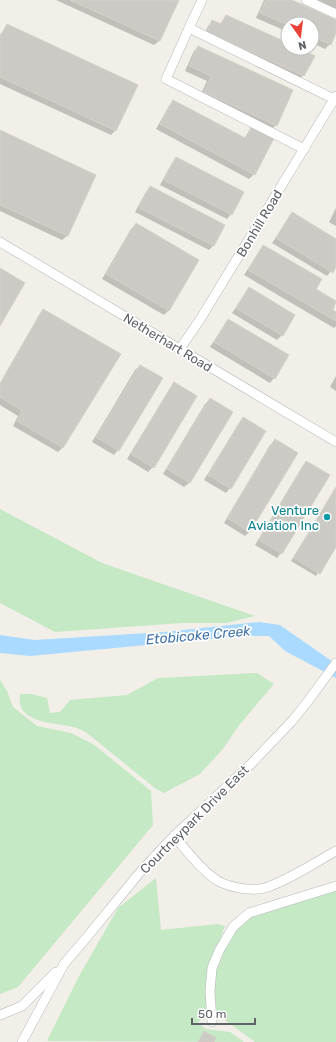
<svg xmlns="http://www.w3.org/2000/svg" width="336" height="1042" font-family="Rubik,sans-serif">
	<rect width="100%" height="100%" fill="#f1efe8"/>
	<!-- green -->
	<g fill="#c5e8c5">
		<path d="M 0,509 L 102,563 L 255,616 L 226,623 L 182,623 L 55,632 L 0,603 Z"/>
		<path d="M 257,673 L 274,684 L 240,724 L 222,750 L 200,774 L 164,793 L 156,789 L 87,733 C 83,731 78,728 73,727 C 58,723 32,724 22,709 C 19,705 20,699 20,694 L 31,694 L 47,698 L 50,713 L 60,712 L 70,700 L 127,695 L 158,678 Z"/>
		<path d="M 0,680 L 7,691 L 13,707 L 37,726 L 71,733 L 93,744 L 151,791 L 153,825 L 18,987 L 0,994 Z"/>
		<path d="M 156,878 L 161,930 L 218,924 L 225,926 L 214,955 L 210,1013 L 205,1014 L 198,1023 L 206,1029 L 230,1032 L 244,1042 L 47,1041 L 78,978 L 118,908 Z"/>
		<path d="M 336,890 L 336,1042 L 255,1042 L 218,1015 L 212,999 L 215,975 L 229,938 L 235,930 L 252,916 Z"/>
	</g>
	<!-- water -->
	<path fill="#aadaff" d="M 259,622 L 280,625 L 336,664 L 336,678 L 285,651 L 269,636 L 242,636 L 30,656 L 0,653 L 0,635 L 35,640 L 165,632 Z"/>
	<!-- shadow -->
	<g fill="#0003">
		<path d="M 56,0 L 178,0 L 159,41 L 154,45 Z"/>
		<path d="M 264,0 L 289,0 L 336,21 L 336,31 L 330,44 L 325,49 L 312,43 L 312,24 L 288,24 L 288,32 L 256,18 Z"/>
		<path d="M 314,0 L 336,0 L 336,10 Z"/>
		<path d="M 226,16 L 288,45 L 288,48 L 296,48 L 303,75 L 299,80 L 203,37 L 208,26 L 213,21 L 220,24 Z"/>
		<path d="M 7,26 L 115,131 L 111,135 L 0,84 L 0,35 Z"/>
		<path d="M 198,47 L 276,125 L 271,130 L 200,96 L 207,81 L 185,71 L 194,51 Z"/>
		<path d="M 173,101 L 244,139 L 252,127 L 254,174 L 249,179 L 156,129 L 169,106 Z"/>
		<path d="M 0,131 L 95,175 L 67,236 L 62,240 L 0,211 Z"/>
		<path d="M 176,158 L 231,214 L 227,219 L 160,185 L 172,163 Z"/>
		<path d="M 150,187 L 224,225 L 213,246 L 209,250 L 135,212 L 146,192 Z"/>
		<path d="M 336,208 L 336,226 L 329,222 Z"/>
		<path d="M 292,213 L 336,240 L 336,265 L 327,276 L 272,243 Z"/>
		<path d="M 136,224 L 169,310 L 164,315 L 102,279 L 131,229 Z"/>
		<path d="M 263,246 L 315,290 L 336,302 L 332,310 L 336,313 L 336,326 L 334,328 L 244,275 Z"/>
		<path d="M 249,288 L 282,335 L 277,340 L 232,313 Z"/>
		<path d="M 43,310 L 63,447 L 58,452 L 13,426 L 18,416 L 0,405 L 0,383 L 39,315 Z"/>
		<path d="M 228,320 L 274,378 L 270,383 L 210,347 Z"/>
		<path d="M 140,366 L 118,450 L 114,455 L 92,442 L 135,370 Z"/>
		<path d="M 336,376 L 336,391 L 330,387 Z"/>
		<path d="M 175,383 L 196,396 L 153,467 L 148,472 L 127,459 L 170,388 Z"/>
		<path d="M 210,399 L 231,412 L 189,483 L 184,487 L 163,474 L 205,404 Z"/>
		<path d="M 243,419 L 230,488 L 226,493 L 204,480 L 239,423 Z"/>
		<path d="M 275,440 L 250,531 L 245,536 L 224,523 L 270,445 Z"/>
		<path d="M 307,462 L 281,553 L 277,558 L 255,545 L 302,467 Z"/>
		<path d="M 336,487 L 336,545 L 316,576 L 291,561 Z"/>
	</g>
	<!-- building -->
	<g fill="#cccac5" stroke="#d6d1c6">
		<path d="M 70,0 L 179,0 L 160,41 Z"/>
		<path d="M 266,0 L 292,0 L 336,20 L 336,33 L 331,45 L 312,36 L 312,24 L 288,24 L 288,25 L 260,13 Z"/>
		<path d="M 226,15 L 288,43 L 288,48 L 298,48 L 315,56 L 304,76 L 207,32 L 212,20 L 221,24 Z"/>
		<path d="M 7,24 L 138,85 L 116,131 L 0,77 L 0,37 Z"/>
		<path d="M 198,46 L 293,90 L 277,126 L 204,92 L 211,76 L 189,66 Z"/>
		<path d="M 173,100 L 245,138 L 252,126 L 274,138 L 255,175 L 160,124 Z"/>
		<path d="M 0,130 L 96,175 L 68,236 L 0,205 Z"/>
		<path d="M 176,157 L 244,192 L 232,215 L 164,180 Z"/>
		<path d="M 150,186 L 225,225 L 214,246 L 139,208 Z"/>
		<path d="M 292,212 L 336,239 L 336,267 L 333,273 L 276,238 Z"/>
		<path d="M 136,223 L 199,260 L 169,311 L 106,274 Z"/>
		<path d="M 263,245 L 322,279 L 316,289 L 336,301 L 333,310 L 336,312 L 336,321 L 248,270 Z"/>
		<path d="M 0,268 L 25,283 L 0,326 Z"/>
		<path d="M 249,287 L 295,315 L 283,336 L 236,308 Z"/>
		<path d="M 43,309 L 121,354 L 63,448 L 17,421 L 22,411 L 0,397 L 0,385 Z"/>
		<path d="M 228,319 L 289,355 L 275,379 L 214,342 Z"/>
		<path d="M 140,365 L 163,378 L 119,451 L 96,437 Z"/>
		<path d="M 174,382 L 197,396 L 154,468 L 131,454 Z"/>
		<path d="M 210,398 L 233,412 L 190,483 L 167,469 Z"/>
		<path d="M 243,417 L 266,431 L 231,489 L 208,475 Z"/>
		<path d="M 275,439 L 298,453 L 250,532 L 227,518 Z"/>
		<path d="M 306,461 L 330,475 L 282,554 L 259,540 Z"/>
		<path d="M 336,487 L 336,547 L 320,574 L 294,558 Z"/>
		<path d="M 204,1031 L 216,1038 L 214,1042 L 198,1042 Z"/>
	</g>
	<g fill="none" stroke-linecap="round" stroke-linejoin="round">
		<!-- minor casing -->
		<g stroke="#b5b8bc" stroke-width="10">
			<g id="minor">
				<path d="M 202,0 L 189,28 L 334,99"/>
				<path d="M 306,0 L 336,14"/>
				<path d="M 189,28 L 166,79 L 304,149"/>
				<path d="M 0,242 L 336,442"/>
				<path d="M 180,349 L 201,318 L 336,96"/>
				<path d="M 174,836 C 186,850 206,876 222,883 C 233,888 248,890 259,889 C 276,888 319,860 336,851"/>
				<path d="M 0,1015 L 22,1006 L 56,972"/>
				<path d="M 212,1022 L 210,991 L 212,968 L 219,951 L 233,927 L 249,913 L 336,886"/>
				<path d="M 22,1042 L 64,964 L 87,937 L 141,871 L 174,836 L 251,764 L 292,721 L 308,701 L 336,663"/>
			</g>
		</g>
		<!-- minor -->
		<use href="#minor" stroke="#fff" stroke-width="9"/>
	</g>
	<!-- markers -->
	<circle fill="#0f9aa8" stroke="#fff" stroke-width="1.5" cx="327" cy="517" r="4"/>
	<g text-anchor="middle" stroke-width="3.5" stroke-linejoin="round" paint-order="stroke">
		<!-- street labels -->
		<g font-size="13" fill="#5f6368" stroke="#fff">
			<text transform="translate(259 223) rotate(-59)" y="5">Bonhill Road</text>
			<text transform="translate(168 342) rotate(31)" y="5">Netherhart Road</text>
			<text transform="translate(194 819) rotate(-45)" y="5">Courtneypark Drive East</text>
		</g>
		<!-- culture labels -->
		<g font-size="13" fill="#0d838f" stroke="#fff" text-anchor="end">
			<text x="319" y="515">Venture<tspan x="319" dy="15">Aviation Inc</tspan></text>
		</g>
		<!-- water labels -->
		<g font-size="14" font-style="italic" fill="#4174aa" stroke="#fff">
			<text transform="translate(198 635) rotate(-5)" y="5">Etobicoke Creek</text>
		</g>
	</g>
	<!-- north arrow -->
	<g transform="translate(300 36) rotate(166)"><circle r="19" fill="#ffffff" stroke="#bfc1c3"/>
	<path d="M0-3L7 15L0 10L-7 15Z" fill="#ea4335"/>
	<text y="-6" font-size="11" font-weight="bold" text-anchor="middle" fill="#5f6368">N</text>
	</g>
	<!-- scale -->
	<path d="M192 1018v6h63v-6" fill="none" stroke="#5f6368" stroke-width="2"/>
	<text x="198" y="1018" font-size="12" fill="#5f6368" stroke="#ffffff" stroke-width="3" paint-order="stroke">50 m</text>
</svg>
